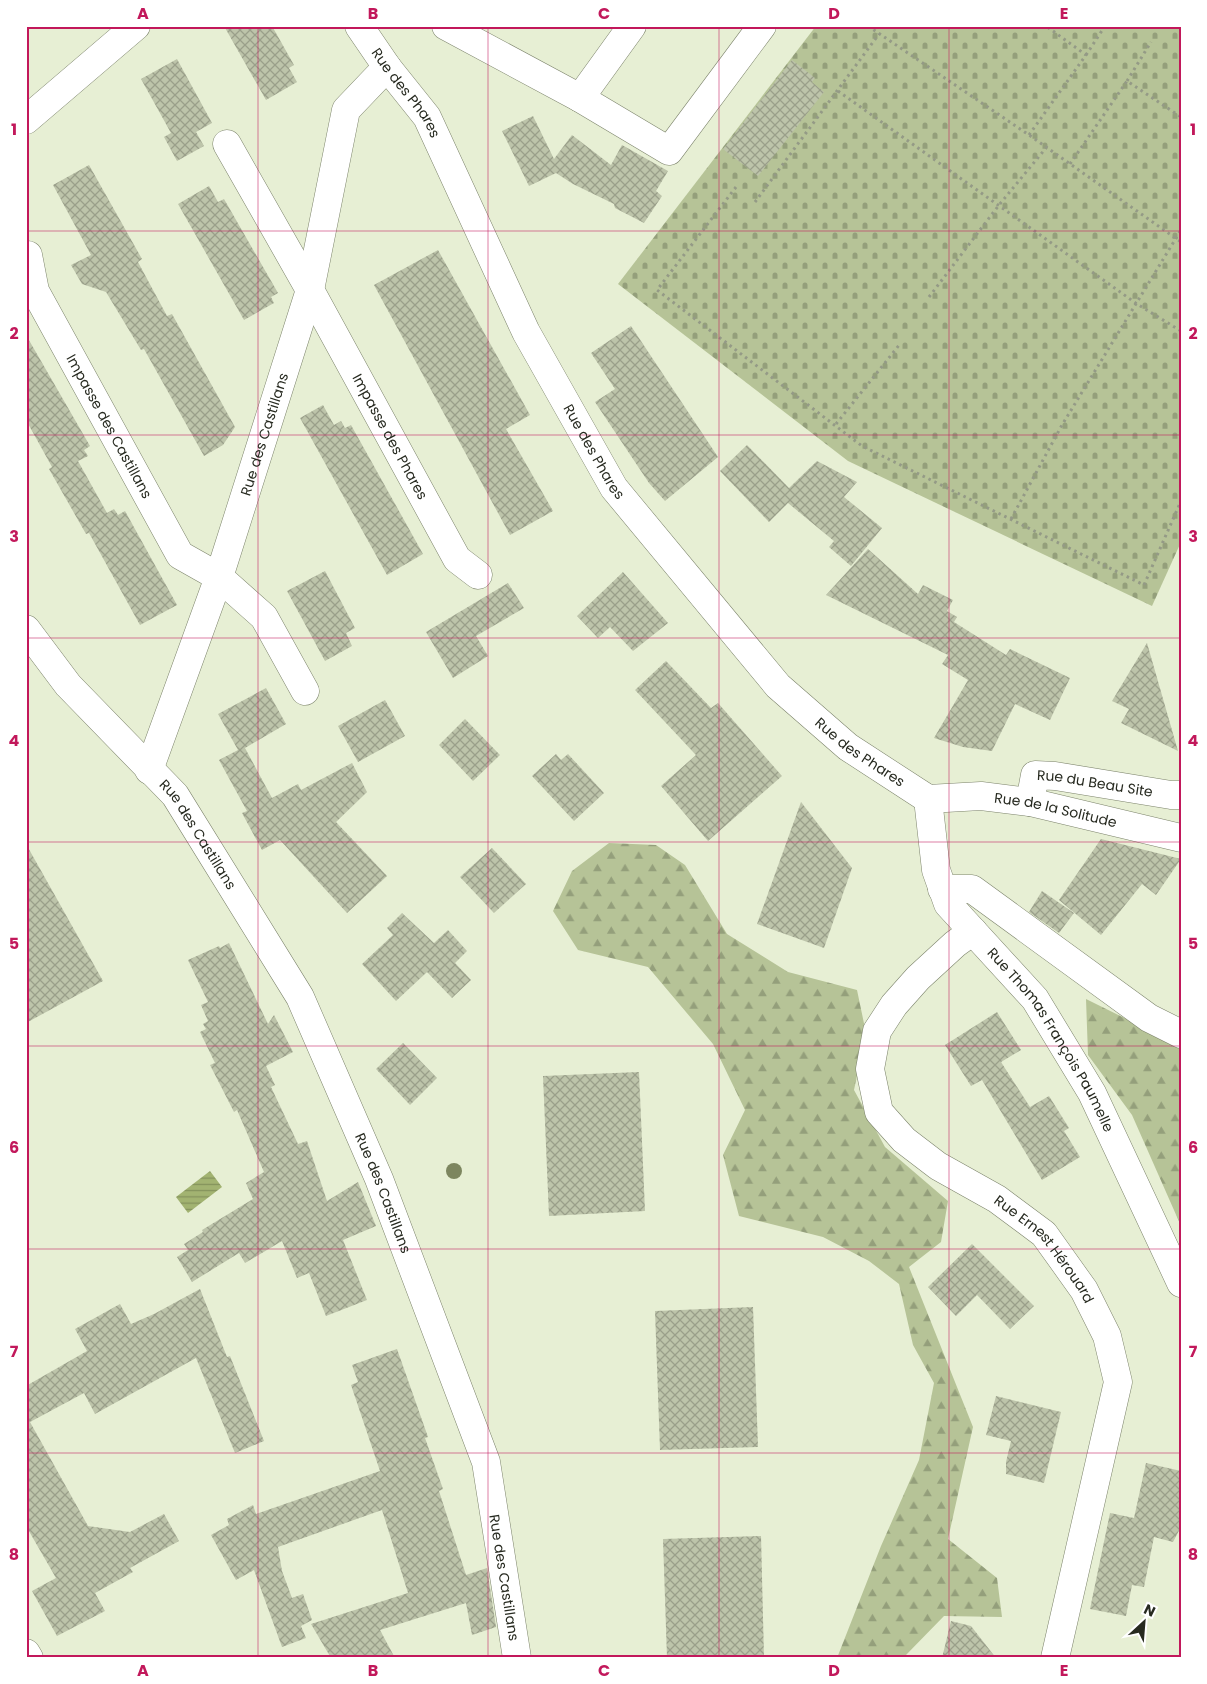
<svg xmlns="http://www.w3.org/2000/svg" width="1207" height="1684" font-family="Poppins,sans-serif">
	<defs>
		<pattern id="forest-firs" width="22" height="20" patternUnits="userSpaceOnUse" patternTransform="scale(1.25)"><rect width="22" height="20" fill="#b6c397"/><path d="M5 1l3.5 6h-7zM16 11l3.5 6h-7z" fill="#949f7b"/></pattern>
		<pattern id="cemetery-stones" width="16" height="16" patternUnits="userSpaceOnUse" patternTransform="scale(1.25)"><rect width="16" height="16" fill="#b6c397"/><path d="M2 7V4a2 2 0 0 1 4 0v3zM10 15v-3a2 2 0 0 1 4 0v3z" fill="#949f7b"/></pattern>
		<pattern id="water-rules" width="6" height="5" patternUnits="userSpaceOnUse" patternTransform="scale(1.25)"><rect width="6" height="5" fill="#a2b371"/><path d="M0 2.5h6" fill="none" stroke="#84925c"/></pattern>
		<pattern id="building-cross-hatch" width="8" height="8" patternUnits="userSpaceOnUse" patternTransform="scale(1.25)"><rect width="8" height="8" fill="#bdc4aa"/><path d="M0 0l8 8M0 8l8-8" fill="none" stroke="#9a9f8a"/></pattern>
	</defs>
	<rect width="100%" height="100%" fill="#e7efd4"/>
	<!-- forest -->
	<g fill="url(#forest-firs)">
		<path d="M 609,843 L 656,845 L 685,865 L 727,934 L 788,972 L 857,990 L 866,1033 L 854,1090 L 885,1147 L 948,1201 L 941,1242 L 909,1267 L 973,1427 L 948,1539 L 997,1578 L 1002,1617 L 944,1616 L 906,1655 L 905,1658 L 837,1658 L 881,1546 L 919,1460 L 934,1383 L 913,1345 L 899,1284 L 869,1261 L 823,1237 L 739,1216 L 723,1155 L 745,1110 L 713,1044 L 648,967 L 578,950 L 553,911 L 572,871 Z"/>
		<path d="M 1086,999 L 1181,1046 L 1181,1226 L 1132,1115 L 1088,1055 Z"/>
	</g>
	<!-- cemetery -->
	<path fill="url(#cemetery-stones)" d="M 816,26 L 1181,26 L 1181,542 L 1152,606 L 848,461 L 618,284 Z"/>
	<!-- water -->
	<path fill="url(#water-rules)" d="M 210,1171 L 222,1187 L 188,1213 L 176,1197 Z"/>
	<!-- building -->
	<g fill="url(#building-cross-hatch)">
		<path d="M 224,26 L 272,26 L 294,65 L 289,68 L 297,82 L 266,100 Z"/>
		<path d="M 177,59 L 212,123 L 196,132 L 204,146 L 177,161 L 164,137 L 171,133 L 141,79 Z"/>
		<path d="M 792,60 L 815,78 L 812,82 L 824,92 L 758,176 L 723,149 Z"/>
		<path d="M 533,116 L 554,159 L 572,135 L 611,165 L 622,145 L 668,171 L 656,191 L 662,196 L 644,223 L 615,208 L 614,204 L 573,184 L 556,173 L 529,186 L 502,131 Z"/>
		<path d="M 89,165 L 142,259 L 138,262 L 167,316 L 172,314 L 235,427 L 223,445 L 204,456 L 144,349 L 141,350 L 106,292 L 82,284 L 71,265 L 91,255 L 53,185 Z"/>
		<path d="M 209,186 L 218,202 L 224,199 L 278,293 L 271,297 L 274,303 L 244,320 L 178,204 Z"/>
		<path d="M 438,250 L 530,415 L 506,429 L 553,511 L 510,535 L 374,285 Z"/>
		<path d="M 631,326 L 718,457 L 665,501 L 649,483 L 595,402 L 615,389 L 591,353 Z"/>
		<path d="M 26,335 L 90,446 L 84,450 L 88,456 L 78,461 L 107,513 L 114,509 L 118,515 L 125,511 L 177,605 L 140,625 L 89,533 L 86,534 L 49,469 L 52,467 L 26,420 Z"/>
		<path d="M 323,405 L 334,425 L 341,421 L 345,428 L 351,425 L 423,554 L 387,575 L 300,418 Z"/>
		<path d="M 747,445 L 789,488 L 817,461 L 857,482 L 844,497 L 882,528 L 851,566 L 829,547 L 834,541 L 788,503 L 769,522 L 720,471 Z"/>
		<path d="M 868,549 L 918,594 L 923,585 L 953,600 L 947,611 L 957,617 L 954,622 L 1006,655 L 1010,649 L 1070,678 L 1050,720 L 1015,704 L 992,751 L 963,747 L 934,738 L 968,680 L 942,664 L 948,655 L 826,595 Z"/>
		<path d="M 325,571 L 355,628 L 346,633 L 352,646 L 325,661 L 287,591 Z"/>
		<path d="M 623,572 L 668,623 L 633,651 L 610,627 L 598,638 L 577,616 Z"/>
		<path d="M 508,583 L 524,608 L 476,636 L 488,656 L 453,678 L 426,632 Z"/>
		<path d="M 1147,643 L 1178,751 L 1121,723 L 1129,709 L 1112,701 Z"/>
		<path d="M 666,661 L 711,708 L 718,703 L 782,776 L 708,841 L 661,786 L 696,755 L 635,690 Z"/>
		<path d="M 266,688 L 286,724 L 245,748 L 272,798 L 298,784 L 301,790 L 352,763 L 367,792 L 336,822 L 387,876 L 347,913 L 280,840 L 262,850 L 242,813 L 247,811 L 219,760 L 238,750 L 218,714 Z"/>
		<path d="M 385,700 L 405,736 L 358,762 L 338,726 Z"/>
		<path d="M 465,719 L 500,755 L 473,781 L 439,745 Z"/>
		<path d="M 556,754 L 561,760 L 568,754 L 604,793 L 574,821 L 532,776 Z"/>
		<path d="M 801,802 L 852,868 L 824,948 L 757,924 Z"/>
		<path d="M 1101,839 L 1181,859 L 1156,895 L 1142,884 L 1101,935 L 1059,900 Z"/>
		<path d="M 26,844 L 103,981 L 26,1023 Z"/>
		<path d="M 492,848 L 526,884 L 494,913 L 460,877 Z"/>
		<path d="M 1042,891 L 1074,913 L 1059,933 L 1029,912 Z"/>
		<path d="M 402,913 L 434,943 L 448,930 L 467,951 L 455,963 L 471,980 L 452,998 L 427,972 L 396,1001 L 362,964 L 393,935 L 387,928 Z"/>
		<path d="M 229,943 L 268,1024 L 274,1015 L 293,1052 L 266,1066 L 275,1085 L 271,1087 L 298,1144 L 307,1141 L 327,1201 L 358,1182 L 376,1226 L 343,1240 L 367,1300 L 326,1316 L 309,1273 L 297,1278 L 282,1241 L 245,1263 L 239,1253 L 192,1282 L 177,1257 L 188,1250 L 184,1244 L 203,1232 L 202,1230 L 253,1199 L 246,1183 L 264,1172 L 237,1110 L 234,1112 L 210,1065 L 215,1063 L 200,1032 L 206,1029 L 203,1024 L 208,1021 L 201,1005 L 208,1002 L 188,960 L 219,946 L 220,948 Z"/>
		<path d="M 997,1012 L 1021,1050 L 1001,1062 L 1030,1107 L 1049,1096 L 1069,1128 L 1064,1131 L 1080,1157 L 1042,1180 L 982,1080 L 971,1086 L 945,1045 Z"/>
		<path d="M 403,1043 L 437,1078 L 410,1105 L 376,1069 Z"/>
		<path d="M 639,1072 L 645,1211 L 549,1216 L 543,1076 Z"/>
		<path d="M 972,1244 L 1034,1306 L 1010,1329 L 977,1295 L 956,1316 L 928,1287 Z"/>
		<path d="M 200,1289 L 227,1357 L 230,1356 L 264,1441 L 235,1453 L 196,1358 L 95,1414 L 84,1393 L 30,1422 L 88,1526 L 130,1532 L 164,1514 L 179,1541 L 130,1568 L 133,1572 L 95,1593 L 105,1611 L 57,1636 L 32,1591 L 56,1578 L 26,1526 L 26,1386 L 87,1351 L 75,1329 L 120,1304 L 131,1324 L 154,1314 Z"/>
		<path d="M 753,1307 L 758,1447 L 660,1450 L 655,1311 Z"/>
		<path d="M 397,1349 L 428,1437 L 425,1438 L 443,1489 L 439,1491 L 466,1575 L 487,1568 L 496,1627 L 472,1635 L 466,1603 L 380,1630 L 395,1658 L 331,1658 L 311,1624 L 408,1593 L 382,1510 L 278,1547 L 282,1571 L 292,1598 L 303,1594 L 312,1620 L 301,1626 L 306,1638 L 282,1647 L 254,1570 L 236,1580 L 211,1535 L 229,1525 L 227,1519 L 253,1505 L 256,1514 L 380,1471 L 351,1385 L 358,1382 L 352,1365 Z"/>
		<path d="M 996,1396 L 1061,1412 L 1044,1483 L 1006,1474 L 1006,1462 L 1011,1441 L 986,1435 Z"/>
		<path d="M 1146,1463 L 1181,1471 L 1181,1527 L 1173,1542 L 1154,1537 L 1144,1587 L 1132,1585 L 1126,1616 L 1090,1609 L 1110,1513 L 1134,1518 Z"/>
		<path d="M 761,1536 L 764,1658 L 667,1658 L 663,1539 Z"/>
		<path d="M 951,1621 L 971,1626 L 996,1658 L 942,1658 Z"/>
	</g>
	<g fill="none" stroke-linecap="round" stroke-linejoin="round">
		<!-- minor casing -->
		<g stroke="#7c836b" stroke-width="29">
			<g id="minor">
				<path id="s1" d="M 359,26 L 387,67 L 427,117 L 526,332 L 614,488 L 778,686 L 848,747 L 928,799"/>
				<path d="M 446,26 L 580,98 L 632,26"/>
				<path d="M 580,98 L 669,151 L 762,26"/>
				<path d="M 26,120 L 136,26"/>
				<path id="s2" d="M 227,144 L 310,290 L 457,559 L 478,575"/>
				<path id="s3" d="M 28,255 L 35,291 L 180,555 L 219,577 L 264,617 L 305,691"/>
				<path id="s4" d="M 26,629 L 68,685 L 175,795 L 300,997 L 379,1179 L 486,1462 L 517,1658"/>
				<path id="s5" d="M 149,770 L 219,577 L 310,290 L 346,110 L 387,67"/>
				<path id="s6" d="M 928,799 L 936,870 L 948,904 L 1035,999 L 1092,1093 L 1181,1283"/>
				<path id="s7" d="M 928,799 L 981,796 L 1030,802 L 1181,838"/>
				<path id="s8" d="M 1030,802 L 1035,775 L 1055,776 L 1171,795 L 1181,795"/>
				<path d="M 942,889 L 972,889 L 1149,1018 L 1181,1034"/>
				<path id="s9" d="M 973,931 L 955,944 L 918,978 L 894,1005 L 877,1031 L 870,1069 L 879,1112 L 904,1140 L 938,1166 L 997,1199 L 1044,1234 L 1084,1290 L 1107,1336 L 1118,1382 L 1055,1658"/>
				<path d="M 26,1653 L 29,1658"/>
			</g>
		</g>
		<!-- path -->
		<g stroke="#949a86" stroke-width="3" stroke-dasharray="2.5 4" stroke-linecap="butt">
			<path d="M 868,26 L 1029,135 L 1181,242"/>
			<path d="M 1086,55 L 1105,26"/>
			<path d="M 1127,81 L 1151,42"/>
			<path d="M 838,91 L 1137,304 L 1181,331"/>
			<path d="M 1029,135 L 1086,55 L 1046,26"/>
			<path d="M 1070,164 L 1127,81 L 1181,117"/>
			<path d="M 736,187 L 657,290 L 862,446 L 1144,585 L 1181,501"/>
			<path d="M 755,202 L 879,34"/>
			<path d="M 929,297 L 999,205 L 1046,148"/>
			<path d="M 836,424 L 900,344"/>
			<path d="M 1011,519 L 1062,425 L 1181,230"/>
			<path d="M 26,1063 L 28,1065"/>
		</g>
		<!-- minor -->
		<use href="#minor" stroke="#fff" stroke-width="28"/>
	</g>
	<!-- trees -->
	<circle fill="#7d865f" cx="454" cy="1171" r="8"/>
	<!-- grid -->
	<path fill="none" stroke="#c2185b" stroke-width="1" stroke-opacity="0.55" d="M 258,26 L 258,1658M 488,26 L 488,1658M 719,26 L 719,1658M 949,26 L 949,1658M 26,231 L 1181,231M 26,435 L 1181,435M 26,638 L 1181,638M 26,842 L 1181,842M 26,1046 L 1181,1046M 26,1249 L 1181,1249M 26,1453 L 1181,1453"/>
	<g text-anchor="middle" stroke-width="4" stroke-linejoin="round" paint-order="stroke">
		<!-- street labels -->
		<g font-size="14" fill="#272a20" stroke="#fff">
			<text dy="5" stroke="none"><textPath href="#s1" startOffset="82">Rue des Phares</textPath></text>
			<text dy="5" stroke="none"><textPath href="#s3" startOffset="191">Impasse des Castillans</textPath></text>
			<text dy="5" stroke="none"><textPath href="#s5" startOffset="355">Rue des Castillans</textPath></text>
			<text dy="5" stroke="none"><textPath href="#s2" startOffset="335">Impasse des Phares</textPath></text>
			<text dy="5" stroke="none"><textPath href="#s1" startOffset="488">Rue des Phares</textPath></text>
			<text dy="5" stroke="none"><textPath href="#s1" startOffset="892">Rue des Phares</textPath></text>
			<text dy="5" stroke="none"><textPath href="#s8" startOffset="88">Rue du Beau Site</textPath></text>
			<text dy="5" stroke="none"><textPath href="#s7" startOffset="129">Rue de la Solitude</textPath></text>
			<text dy="5" stroke="none"><textPath href="#s4" startOffset="269">Rue des Castillans</textPath></text>
			<text dy="5" stroke="none"><textPath href="#s6" startOffset="279">Rue Thomas François Paumelle</textPath></text>
			<text dy="5" stroke="none"><textPath href="#s4" startOffset="674">Rue des Castillans</textPath></text>
			<text dy="5" stroke="none"><textPath href="#s9" startOffset="440">Rue Ernest Hérouard</textPath></text>
			<text dy="5" stroke="none"><textPath href="#s4" startOffset="1079">Rue des Castillans</textPath></text>
		</g>
	</g>
	<!-- border -->
	<rect width="1207" height="1684" fill="none" stroke="#ffffff" stroke-width="55"/>
	<!-- north arrow -->
	<g transform="translate(1144 1622) rotate(26)" stroke="#ffffff" stroke-width="4" paint-order="stroke">
	<path d="M0-4L9 19L0 12L-9 19Z" fill="#272a20"/>
	<text y="-8" font-size="14" font-weight="bold" text-anchor="middle" fill="#272a20">N</text>
	</g>
	<rect x="28" y="28" width="1152" height="1628" fill="none" stroke="#c2185b" stroke-width="2"/>
	<g font-size="16" text-anchor="middle" font-weight="bold" fill="#c2185b">
		<text x="143" y="19">A</text>
		<text x="373" y="19">B</text>
		<text x="604" y="19">C</text>
		<text x="834" y="19">D</text>
		<text x="1064" y="19">E</text>
		<text x="14" y="135">1</text>
		<text x="1193" y="135">1</text>
		<text x="14" y="339">2</text>
		<text x="1193" y="339">2</text>
		<text x="14" y="542">3</text>
		<text x="1193" y="542">3</text>
		<text x="14" y="746">4</text>
		<text x="1193" y="746">4</text>
		<text x="14" y="949">5</text>
		<text x="1193" y="949">5</text>
		<text x="14" y="1153">6</text>
		<text x="1193" y="1153">6</text>
		<text x="14" y="1357">7</text>
		<text x="1193" y="1357">7</text>
		<text x="14" y="1560">8</text>
		<text x="1193" y="1560">8</text>
		<text x="143" y="1676">A</text>
		<text x="373" y="1676">B</text>
		<text x="604" y="1676">C</text>
		<text x="834" y="1676">D</text>
		<text x="1064" y="1676">E</text>
	</g>
</svg>
